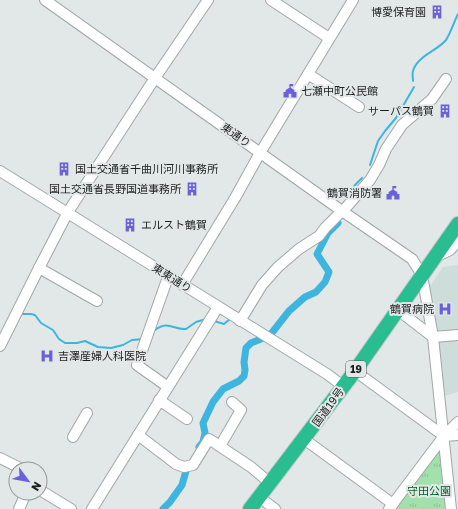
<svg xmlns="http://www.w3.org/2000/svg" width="458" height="509" font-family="'Golos Text','Noto Sans JP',sans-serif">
	<defs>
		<pattern id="grass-tufts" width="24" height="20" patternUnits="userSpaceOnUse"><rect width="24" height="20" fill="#a2e1ac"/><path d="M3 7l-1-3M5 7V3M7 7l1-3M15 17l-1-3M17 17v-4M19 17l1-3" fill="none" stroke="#8bc194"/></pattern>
	</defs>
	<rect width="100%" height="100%" fill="#e1e8e7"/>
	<!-- built -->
	<g fill="#ccddda">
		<path d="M 458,265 L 458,332 L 435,332 L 430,286 L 443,267 Z"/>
		<path d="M 458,337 L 458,392 L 444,396 L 437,343 L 439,340 Z"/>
	</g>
	<!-- grass -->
	<path fill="url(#grass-tufts)" d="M 441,448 L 448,509 L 394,509 Z"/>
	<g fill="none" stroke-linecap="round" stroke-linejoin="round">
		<!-- stream -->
		<g stroke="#3eb5df" stroke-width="2">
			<path d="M 413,81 C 413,78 412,74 413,71 C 417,56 437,51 446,40 C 451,32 454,22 458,14"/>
			<path d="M 370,165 L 378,141 L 385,131 L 396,118 L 414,87"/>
			<path d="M 346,199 L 355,185 L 362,178"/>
			<path d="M 22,314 L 31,314 L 35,315 L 41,323 L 53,330 L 59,339 L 65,343 L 77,343 L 85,341 L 98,347 L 111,348 L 123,345 L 132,340 L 144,339"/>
			<path d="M 214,321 L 224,324 L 230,319"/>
			<path d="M 155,330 C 168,320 174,330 186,329 L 196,322 L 206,319"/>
		</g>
		<!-- canal -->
		<g stroke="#3eb5df" stroke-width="7">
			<path d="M 271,334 L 289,311 L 305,297 L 316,292 L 325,282 L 329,272 L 317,254 L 328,233 L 338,223"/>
			<path d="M 199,447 L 203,442 L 205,433 L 203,423 L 213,402 L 223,389 L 239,381 L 244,376 L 245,370 L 244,362 L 246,348 L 251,343 L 261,339"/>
			<path d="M 163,509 L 170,502 L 182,485 L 188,464"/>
		</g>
		<!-- minor casing -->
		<g stroke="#a0a7a6" stroke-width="12">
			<g id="minor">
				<path d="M 45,0 L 342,211 L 412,259 L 422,275 L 433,337 L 451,509"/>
				<path d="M 271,0 L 329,38"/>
				<path d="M 308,74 L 359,107"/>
				<path d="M 0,171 L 327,374 L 343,386"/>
				<path d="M 343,211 L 370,180 L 379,165 L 386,149 L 402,125 L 432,99 L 446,79"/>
				<path d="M 436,257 L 450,250 L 458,241"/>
				<path d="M 39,268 L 97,301"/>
				<path d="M 182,285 L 235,198 L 260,153 L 353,0"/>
				<path d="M 398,310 L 433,337 L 458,335"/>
				<path d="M 240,321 L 262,285 L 278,267 L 299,249 L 319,236 L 325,228 L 342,211"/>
				<path d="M 0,346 L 39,268 L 68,212 L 155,78 L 208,0"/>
				<path d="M 355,371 L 444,436 L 389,509"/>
				<path d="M 168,387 L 137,365 L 168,277"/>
				<path d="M 159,400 L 187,419"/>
				<path d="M 138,435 L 176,464 L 184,467 L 193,465 L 209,439 L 251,467 L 270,483"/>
				<path d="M 444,436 L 458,422"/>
				<path d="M 444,436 L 458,435"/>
				<path d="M 73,437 L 87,413"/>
				<path d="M 304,439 L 393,504"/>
				<path d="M 220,446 L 241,410 L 232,402"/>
				<path d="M 0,458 L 22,469"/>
				<path d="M 40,490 L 71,509"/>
				<path d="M 259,497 L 275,509"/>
				<path d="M 19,509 L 26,493"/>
				<path d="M 92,509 L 218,307"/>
			</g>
		</g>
		<!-- highway casing -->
		<g stroke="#c4c5c5" stroke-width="16">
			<path id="highway" d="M 250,509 L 355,371 L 458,224"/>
		</g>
		<!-- minor -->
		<use href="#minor" stroke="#fff" stroke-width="10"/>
		<!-- highway -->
		<use href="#highway" stroke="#2abd92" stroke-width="14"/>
	</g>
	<!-- icons -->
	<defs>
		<g id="building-bare" transform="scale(1.08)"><path d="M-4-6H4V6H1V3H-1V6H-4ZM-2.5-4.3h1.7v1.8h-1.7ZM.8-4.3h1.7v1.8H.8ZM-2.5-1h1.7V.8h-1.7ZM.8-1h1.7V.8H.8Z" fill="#6b60d9" stroke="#e1e8e7" stroke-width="2.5" paint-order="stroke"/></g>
		<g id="civic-bare" transform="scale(1.08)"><path d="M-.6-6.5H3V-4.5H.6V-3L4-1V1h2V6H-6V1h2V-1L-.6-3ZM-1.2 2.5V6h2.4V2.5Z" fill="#6b60d9" stroke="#e1e8e7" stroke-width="2.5" paint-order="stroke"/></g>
		<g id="hospital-bare" transform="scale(1.08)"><path d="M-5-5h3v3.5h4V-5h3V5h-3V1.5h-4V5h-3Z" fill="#6b60d9" stroke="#e1e8e7" stroke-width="2.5" paint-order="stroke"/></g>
	</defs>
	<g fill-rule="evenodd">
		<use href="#building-bare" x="437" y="12"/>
		<use href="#civic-bare" x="290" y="91"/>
		<use href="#building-bare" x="445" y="111"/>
		<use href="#building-bare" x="64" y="169"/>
		<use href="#building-bare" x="192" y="189"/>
		<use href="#civic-bare" x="393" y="193"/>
		<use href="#building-bare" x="130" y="225"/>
		<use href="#hospital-bare" x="445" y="309"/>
		<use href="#hospital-bare" x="47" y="356"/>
	</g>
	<g text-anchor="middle" stroke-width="4" stroke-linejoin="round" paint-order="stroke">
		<!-- shield labels -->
		<rect fill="#e1e8e7" stroke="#585c5c" stroke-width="1" x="346" y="361" width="20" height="16" rx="3"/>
		<g font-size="10" font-weight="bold" fill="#1e2020">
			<text x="356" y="373">19</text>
		</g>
		<!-- poi labels -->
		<g font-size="11" fill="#1e2020" stroke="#e1e8e7" text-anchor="end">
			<text x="426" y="16">博愛保育園</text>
			<text x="301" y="95" text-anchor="start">七瀬中町公民館</text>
			<text x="434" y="115">サーパス鶴賀</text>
			<text x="75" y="173" text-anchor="start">国土交通省千曲川河川事務所</text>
			<text x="181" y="193">国土交通省長野国道事務所</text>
			<text x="382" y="197">鶴賀消防署</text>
			<text x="141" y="229" text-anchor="start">エルスト鶴賀</text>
			<text x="434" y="313">鶴賀病院</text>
			<text x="58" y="360" text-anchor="start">吉澤産婦人科医院</text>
		</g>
		<!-- street labels -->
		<g font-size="11" fill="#1e2020" stroke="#e1e8e7">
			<text transform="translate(236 135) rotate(35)" y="4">東通り</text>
			<text transform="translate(172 278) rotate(32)" y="4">東東通り</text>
			<text transform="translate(328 407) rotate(-54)" y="4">国道19号</text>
		</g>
		<!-- park labels -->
		<g font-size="11" fill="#005e25" stroke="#e1e8e7">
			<text x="429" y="495">守田公園</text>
		</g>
	</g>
	<!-- north arrow -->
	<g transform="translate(28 481) rotate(122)"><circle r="19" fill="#e1e8e7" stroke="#939897"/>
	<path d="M0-3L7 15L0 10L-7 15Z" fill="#6b60d9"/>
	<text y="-6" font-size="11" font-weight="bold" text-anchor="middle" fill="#1e2020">N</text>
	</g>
</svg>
